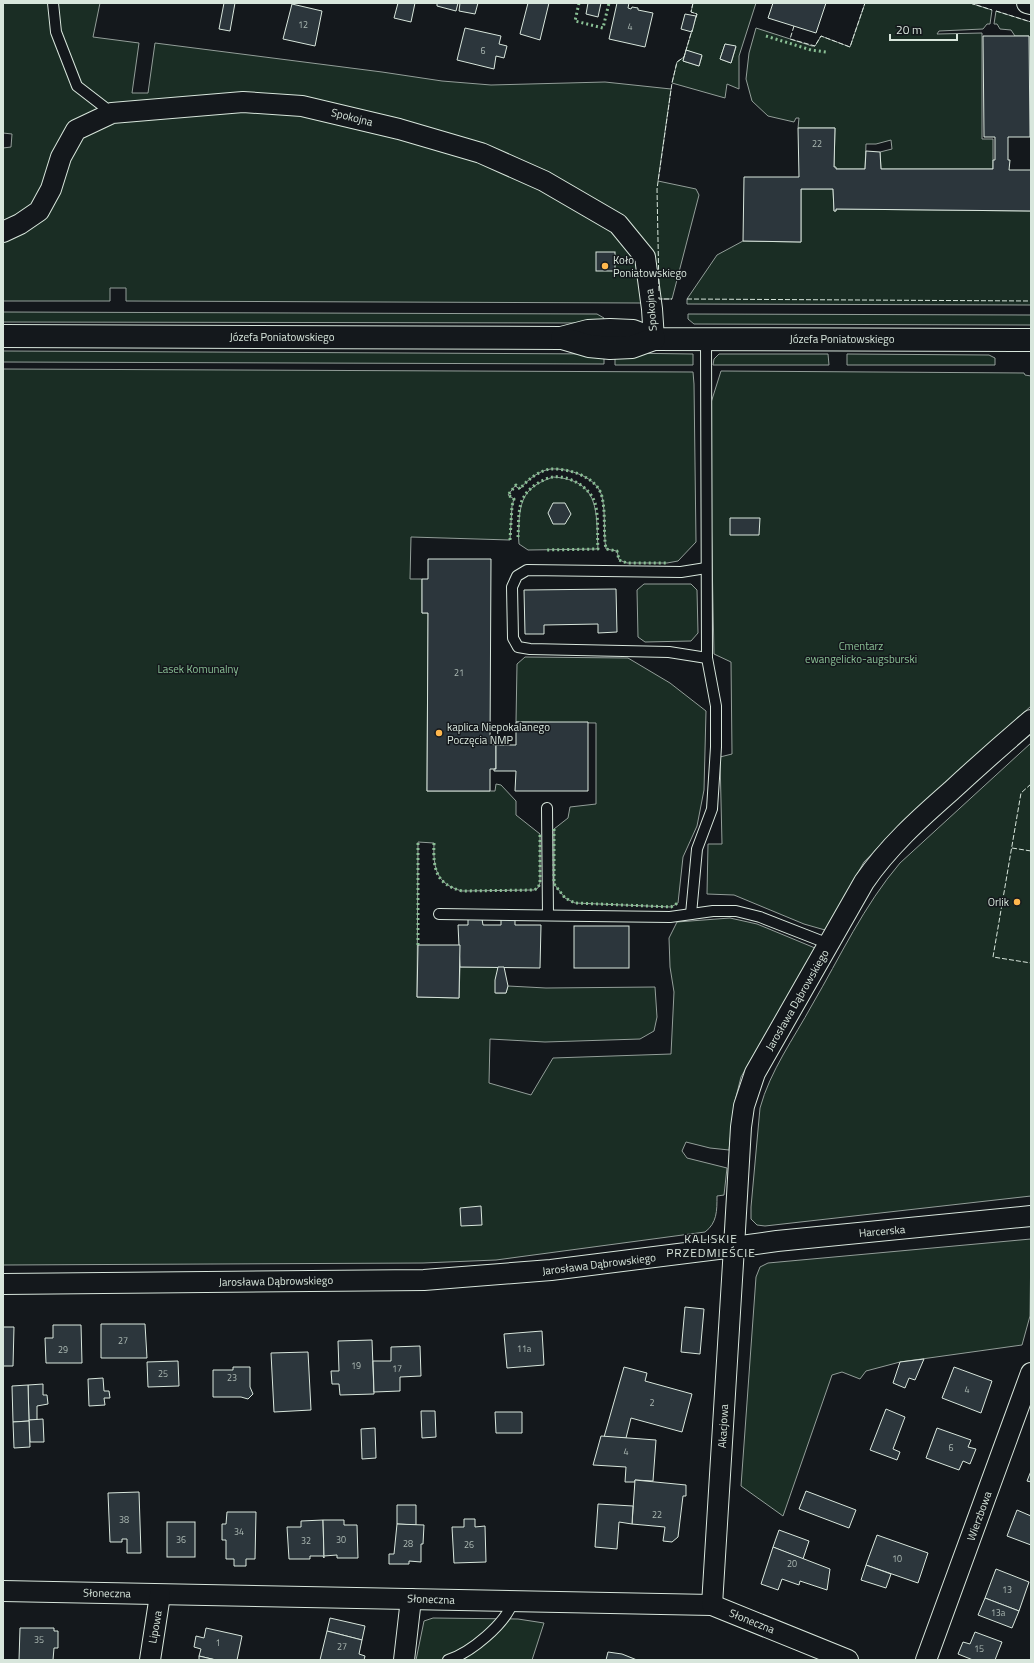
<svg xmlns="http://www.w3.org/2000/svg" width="1034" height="1663" font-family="'Titillium Web',sans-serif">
	<rect width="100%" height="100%" fill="#14181c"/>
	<!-- green -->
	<g fill="#1a2d24" stroke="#939e99" fill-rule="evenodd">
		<path d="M 3,3 L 100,3 L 93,37 L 139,43 L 132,93 L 148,93 L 155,43 L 382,72 L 442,81 L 491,85 L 605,82 L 671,89 L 658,181 L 696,189 L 699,195 L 672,299 L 659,299 L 641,303 L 126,301 L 126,288 L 110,288 L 110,301 L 3,301 L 3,148 L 11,147 L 12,134 L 3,133 Z"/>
		<path d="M 693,3 L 756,3 L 739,56 L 739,89 L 727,84 L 725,98 L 672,83 L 677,62 L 684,57 L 683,61 L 699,66 L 702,56 L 686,50 L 697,14 L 691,12 ZM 725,44 L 736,47 L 731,63 L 720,59 Z"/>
		<path d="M 865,3 L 970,3 L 992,10 L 990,24 L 987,24 L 983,29 L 939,31 L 937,34 L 982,33 L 982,139 L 993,139 L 993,169 L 881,169 L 880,152 L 892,149 L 891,140 L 876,144 L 866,144 L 865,169 L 836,169 L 834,167 L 835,128 L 798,128 L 799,118 L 796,118 L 794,122 L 768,116 L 752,101 L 746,79 L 749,53 L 756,28 L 812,46 L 815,46 L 821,36 L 850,47 Z"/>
		<path d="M 996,11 L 1031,22 L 1031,82 L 1029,83 L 1029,36 L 1015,36 L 1011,30 L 1000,29 L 997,24 L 994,24 Z"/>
		<path d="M 801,189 L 833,189 L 834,211 L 836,211 L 836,209 L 1031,211 L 1031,305 L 687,304 L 687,299 L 717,255 L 743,241 L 801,242 Z"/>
		<path d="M 3,312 L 597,314 L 604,318 L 603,323 L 3,322 Z"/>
		<path d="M 688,314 L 1031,315 L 1031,325 L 694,324 L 688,319 Z"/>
		<path d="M 3,351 L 604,354 L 604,364 L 3,362 Z"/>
		<path d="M 619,353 L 693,354 L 693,365 L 615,365 L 615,357 Z"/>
		<path d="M 719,354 L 828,354 L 829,365 L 713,365 L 714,359 Z"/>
		<path d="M 847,354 L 989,355 L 995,358 L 995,365 L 847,365 Z"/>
		<path d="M 3,369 L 693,372 L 694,384 L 696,542 L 678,561 L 667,563 L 627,563 L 619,560 L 617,551 L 606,549 C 603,532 606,514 602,497 C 598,477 568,468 551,469 C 540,470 527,480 520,489 L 515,486 L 508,495 L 514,499 L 512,506 L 510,540 L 411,537 L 410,579 L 422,579 L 422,613 L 428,613 L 427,791 L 495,791 L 496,784 L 501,785 L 516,801 L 516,815 L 540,834 L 540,883 L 538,888 L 534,890 L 462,891 C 436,884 433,868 434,843 L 418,842 L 417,997 L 459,998 L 460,967 L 498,967 L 496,993 L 506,993 L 508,986 L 546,988 L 655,987 L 657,1017 L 654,1031 L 640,1039 L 545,1042 L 490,1039 L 489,1083 L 531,1095 L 553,1058 L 671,1054 L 674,992 L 670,967 L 669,938 L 677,922 L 730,918 L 757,924 L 815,948 L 741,1077 L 734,1105 L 729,1150 L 710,1148 L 686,1142 L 682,1151 L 687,1158 L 727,1168 L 724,1195 L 717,1196 C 717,1211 717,1223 705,1232 L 496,1260 L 423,1263 L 3,1265 Z"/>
		<path d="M 721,371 L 1024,373 L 1025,375 L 1031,376 L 1031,706 L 897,828 L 864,862 L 825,930 L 804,924 L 734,895 L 707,894 L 708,844 L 722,844 L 720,757 L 732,754 L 731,662 L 714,654 L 709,409 Z"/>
		<path d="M 553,477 C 601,480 596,513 598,549 L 528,550 L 519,544 C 518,536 519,529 519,521 C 521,495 528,486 553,477 Z"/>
		<path d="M 644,584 L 691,584 L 697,590 L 698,633 L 691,641 L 645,642 L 638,637 L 637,590 Z"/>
		<path d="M 525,657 L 628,658 L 670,683 L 706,711 L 704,790 L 697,826 L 683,857 L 678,903 L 671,907 L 575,903 L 565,898 L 554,884 L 554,829 L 568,818 L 570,807 L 596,804 L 596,723 L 516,722 L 517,664 Z"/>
		<path d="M 1031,743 L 1031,1196 L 765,1226 L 757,1225 L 751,1219 L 751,1207 L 760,1108 C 770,1071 794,1038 812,1005 C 840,957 864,905 900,863 Z"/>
		<path d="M 1031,1239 L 1030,1316 L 1022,1345 L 900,1362 L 866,1371 L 860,1379 L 842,1372 L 832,1375 L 783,1516 L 741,1486 L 756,1277 L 760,1267 L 768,1263 Z"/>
		<path d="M 433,1618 L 518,1619 L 544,1623 L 532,1660 L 416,1660 L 424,1621 Z"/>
	</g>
	<!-- building -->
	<g fill="#2c363c" stroke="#d8e6dc">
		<path d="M 224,3 L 235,3 L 230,31 L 219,29 Z"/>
		<path d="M 398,3 L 415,3 L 411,22 L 394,18 Z"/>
		<path d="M 437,3 L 458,3 L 456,11 L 437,6 Z"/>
		<path d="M 460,3 L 478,3 L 475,14 L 459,11 Z"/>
		<path d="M 528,3 L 549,3 L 540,40 L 520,34 Z"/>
		<path d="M 588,3 L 601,3 L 598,17 L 586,14 Z"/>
		<path d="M 617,3 L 629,3 L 628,8 L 631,9 L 632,7 L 638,8 L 638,10 L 653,13 L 645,47 L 609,39 Z"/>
		<path d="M 773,3 L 826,3 L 816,33 L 768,18 Z"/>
		<path d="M 292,4 L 322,11 L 315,46 L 283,39 Z"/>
		<path d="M 685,14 L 696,16 L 692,32 L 681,29 Z"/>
		<path d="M 465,28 L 501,36 L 499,44 L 507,46 L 504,58 L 496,56 L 494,69 L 457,60 Z"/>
		<path d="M 983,36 L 1029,36 L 1030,137 L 1008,137 L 1008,160 L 1010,160 L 1009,170 L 1031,170 L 1031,211 L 836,209 L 836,211 L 834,211 L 833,189 L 801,189 L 801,242 L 743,241 L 744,177 L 799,177 L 798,128 L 835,128 L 834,167 L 836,167 L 836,169 L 865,169 L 866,151 L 880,152 L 881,169 L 993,169 L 993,160 L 995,160 L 995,137 L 984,137 L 984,135 Z"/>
		<path d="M 725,44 L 736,46 L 731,63 L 720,59 Z"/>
		<path d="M 686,50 L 702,55 L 699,66 L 683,61 Z"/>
		<rect x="596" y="252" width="19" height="19"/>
		<path d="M 553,503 L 565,503 L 571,514 L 565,524 L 553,524 L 548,513 Z"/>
		<path d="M 730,518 L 760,518 L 759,535 L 730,535 Z"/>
		<path d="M 428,559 L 491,559 L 490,744 L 496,745 L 496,769 L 490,769 L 490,791 L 427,791 L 428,613 L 422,613 L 422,579 L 428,579 Z"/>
		<path d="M 616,589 L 617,632 L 598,633 L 598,624 L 544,625 L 544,634 L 525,634 L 524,590 Z"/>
		<path d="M 516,722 L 588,722 L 588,791 L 515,791 L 516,771 L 494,771 L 494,769 L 496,769 L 496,745 L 516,745 Z"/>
		<path d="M 468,919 L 482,919 L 483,925 L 501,925 L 501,919 L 515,919 L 515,925 L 541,925 L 540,968 L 460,967 L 458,925 L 468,925 Z"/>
		<rect x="574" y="926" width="55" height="42"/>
		<path d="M 418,945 L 460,945 L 459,998 L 417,997 Z"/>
		<path d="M 498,967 L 504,967 L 508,986 L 506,993 L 495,993 L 495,980 Z"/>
		<path d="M 481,1206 L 482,1225 L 461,1226 L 460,1208 Z"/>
		<path d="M 685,1307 L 704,1309 L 700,1354 L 681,1352 Z"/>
		<path d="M 101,1324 L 145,1324 L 147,1358 L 101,1358 Z"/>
		<path d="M 53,1325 L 81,1325 L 82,1363 L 46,1363 L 45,1338 L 53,1338 Z"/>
		<path d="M 3,1327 L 14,1327 L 13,1366 L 3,1366 Z"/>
		<path d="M 542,1331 L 544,1365 L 507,1368 L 504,1334 Z"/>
		<path d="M 372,1340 L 374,1394 L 340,1395 L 339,1384 L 332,1384 L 331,1371 L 339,1371 L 338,1341 Z"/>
		<path d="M 420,1346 L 421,1376 L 400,1377 L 400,1391 L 374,1392 L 373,1361 L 391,1361 L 391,1347 Z"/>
		<path d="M 308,1352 L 311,1410 L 274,1412 L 271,1353 Z"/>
		<path d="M 924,1359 L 915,1380 L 909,1378 L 905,1388 L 893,1383 L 900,1362 Z"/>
		<path d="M 178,1361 L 179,1386 L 148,1387 L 147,1362 Z"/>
		<path d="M 233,1367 L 250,1367 L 250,1387 L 253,1394 L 248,1399 L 241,1397 L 213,1397 L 213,1370 L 233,1370 Z"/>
		<path d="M 624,1367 L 647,1373 L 645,1381 L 692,1394 L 682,1432 L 631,1418 L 626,1438 L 604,1437 Z"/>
		<path d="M 954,1367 L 992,1381 L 981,1413 L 942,1398 Z"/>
		<path d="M 103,1378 L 104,1391 L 109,1391 L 110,1398 L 104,1398 L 105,1405 L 89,1406 L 88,1379 Z"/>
		<path d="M 43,1384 L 43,1395 L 47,1395 L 48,1404 L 37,1406 L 37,1420 L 29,1420 L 28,1385 Z"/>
		<path d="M 28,1385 L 29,1421 L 13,1422 L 12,1386 Z"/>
		<path d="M 886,1409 L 905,1417 L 893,1449 L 900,1452 L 897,1460 L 870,1450 Z"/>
		<path d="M 421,1411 L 435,1411 L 436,1437 L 422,1438 Z"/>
		<path d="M 495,1412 L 522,1412 L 522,1433 L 496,1433 Z"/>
		<path d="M 43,1419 L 44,1442 L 30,1442 L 29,1420 Z"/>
		<path d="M 29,1421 L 30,1447 L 14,1448 L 13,1422 Z"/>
		<path d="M 375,1428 L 376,1458 L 362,1459 L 361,1429 Z"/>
		<path d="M 937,1428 L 971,1440 L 968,1447 L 976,1449 L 970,1464 L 963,1461 L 959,1470 L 926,1458 Z"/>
		<path d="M 601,1436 L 656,1440 L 653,1481 L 635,1480 L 635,1482 L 625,1482 L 626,1467 L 593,1465 Z"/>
		<path d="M 1031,1471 L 1031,1482 L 1027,1481 Z"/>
		<path d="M 635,1480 L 686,1485 L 686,1496 L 683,1496 L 678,1537 L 672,1542 L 663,1541 L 665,1527 L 632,1524 Z"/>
		<path d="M 806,1491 L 856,1510 L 849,1528 L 799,1509 Z"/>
		<path d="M 139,1492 L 141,1553 L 127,1553 L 127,1539 L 122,1539 L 122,1542 L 110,1542 L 108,1493 Z"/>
		<path d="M 598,1504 L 633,1506 L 632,1524 L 619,1522 L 617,1549 L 595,1547 Z"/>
		<path d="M 397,1505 L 416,1505 L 416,1525 L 397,1524 Z"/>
		<path d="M 1017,1510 L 1031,1516 L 1031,1545 L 1007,1536 Z"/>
		<path d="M 227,1512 L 256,1512 L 255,1559 L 246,1559 L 246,1566 L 234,1566 L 234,1559 L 226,1559 L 226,1540 L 222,1540 L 222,1524 L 226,1524 Z"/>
		<path d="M 464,1519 L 475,1519 L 475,1527 L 485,1526 L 486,1562 L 454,1563 L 452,1527 L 464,1527 Z"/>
		<path d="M 323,1520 L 324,1558 L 323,1556 L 310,1556 L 310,1559 L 289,1559 L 287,1527 L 301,1527 L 301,1521 Z"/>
		<path d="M 323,1520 L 344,1520 L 344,1525 L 357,1525 L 358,1558 L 337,1558 L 337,1555 L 324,1556 Z"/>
		<rect x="167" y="1522" width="28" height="35"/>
		<path d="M 397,1524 L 424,1525 L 423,1544 L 421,1544 L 421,1562 L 409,1561 L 409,1564 L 389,1564 L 389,1554 L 394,1554 Z"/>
		<path d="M 779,1530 L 809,1541 L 803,1559 L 773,1547 Z"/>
		<path d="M 877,1535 L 928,1553 L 918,1583 L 866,1565 Z"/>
		<path d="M 773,1547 L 830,1569 L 827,1590 L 800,1581 L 799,1585 L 782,1579 L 778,1590 L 761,1584 Z"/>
		<path d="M 866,1565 L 891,1574 L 886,1588 L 861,1580 Z"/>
		<path d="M 996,1569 L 1029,1582 L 1019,1611 L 985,1598 Z"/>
		<path d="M 985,1598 L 1019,1611 L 1012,1628 L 978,1615 Z"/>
		<path d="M 330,1618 L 365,1626 L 362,1640 L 327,1631 Z"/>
		<path d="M 20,1628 L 54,1628 L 54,1631 L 58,1631 L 58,1648 L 54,1648 L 53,1660 L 19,1660 Z"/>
		<path d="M 206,1628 L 242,1636 L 237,1660 L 216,1660 L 199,1656 L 201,1649 L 194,1647 L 196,1636 L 204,1638 Z"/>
		<path d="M 327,1631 L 362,1640 L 359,1654 L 365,1656 L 364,1660 L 320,1660 Z"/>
		<path d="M 975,1632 L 1002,1642 L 995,1660 L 973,1660 L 958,1654 L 963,1642 L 970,1644 Z"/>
		<path d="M 608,1652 L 622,1654 L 637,1660 L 606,1660 Z"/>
		<path d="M 199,1656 L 216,1660 L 199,1660 Z"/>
	</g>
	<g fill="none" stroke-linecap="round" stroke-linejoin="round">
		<!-- service casing -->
		<g stroke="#d8e6dc" stroke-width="12">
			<g id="service">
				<path d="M 53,3 L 56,32 L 77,86 L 112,113"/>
				<path d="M 706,568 L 681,572 L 527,570 L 517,576 L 512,587 L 513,638 L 518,647 L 530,649 L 669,652 L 707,658"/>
				<path d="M 547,808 L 548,915"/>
				<path d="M 439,914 L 670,917 L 713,911 L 736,911 L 760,917 L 829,944"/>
				<path d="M 691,914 L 697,849 L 712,809 L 716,747 L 716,706 L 707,658 L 706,339"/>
				<path d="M 448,1660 C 470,1653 506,1624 513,1601"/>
			</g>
		</g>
		<!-- minor casing -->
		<g stroke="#d8e6dc" stroke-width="22">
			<g id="minor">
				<path d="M 1027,3 L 1031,4"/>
				<path d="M 3,232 L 20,224 L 39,211 L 51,189 L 61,157 L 76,130 L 112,113 L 243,102 L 302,106 L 399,129 L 481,153 L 544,181 L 618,224 L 645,257 L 652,309 L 654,339"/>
				<path d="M 3,1284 L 424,1280 L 551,1270 L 734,1247 L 741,1127 L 744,1106 L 755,1073 L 864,882 C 888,847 919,819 951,791 C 977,767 1004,743 1031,720"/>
				<path d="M 3,1591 L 712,1605 L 848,1660"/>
				<path d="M 712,1605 L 734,1247 L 777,1241 L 1031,1216"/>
				<path d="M 150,1660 L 160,1595"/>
				<path d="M 404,1660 L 411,1599"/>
				<path d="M 926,1660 L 1031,1373"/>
			</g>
		</g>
		<!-- tertiary casing -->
		<g stroke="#d8e6dc" stroke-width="24">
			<g id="tertiary">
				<path d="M 3,336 L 561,338 L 588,331 L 610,330 L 633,331 L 654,339 L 1031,340"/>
				<path d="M 562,338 L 589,346 L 610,348 L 632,347 L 654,339"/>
			</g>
		</g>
		<!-- service -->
		<use href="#service" stroke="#14181c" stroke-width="10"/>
		<!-- minor -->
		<use href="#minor" stroke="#14181c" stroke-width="20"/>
		<!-- tertiary -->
		<use href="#tertiary" stroke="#14181c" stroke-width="22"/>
		<!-- hedge -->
		<g stroke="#8ac095" stroke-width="3" stroke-dasharray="2 3" stroke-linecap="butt">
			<path d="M 579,3 L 575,21 L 603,28 L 609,3"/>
			<path d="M 766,36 L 811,50 L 826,52"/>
			<path d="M 518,537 C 519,524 517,506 525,495 C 530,487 544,478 553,477 C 569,475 590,487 595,503 C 599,518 597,534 598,549 L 545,550"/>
			<path d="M 510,540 L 512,506 L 514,499 L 508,495 L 516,485 L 520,489 C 527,480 540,470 551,469 C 568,468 598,477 602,497 C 606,514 603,532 606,549 L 617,551 L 619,560 L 627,563 L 667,563"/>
			<path d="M 554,829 L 554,884 L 565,898 L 575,903 L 671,907 L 678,903"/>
			<path d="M 434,843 C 433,868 435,884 462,891 L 534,890 L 538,888 L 540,883 L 540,834"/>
			<path d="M 418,945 L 418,842"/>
		</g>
		<!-- fence -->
		<g stroke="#d8e6dc" stroke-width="1" stroke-dasharray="5 2" stroke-linecap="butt">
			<path d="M 693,3 L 691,12 L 697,14 L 696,18"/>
			<path d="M 970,3 L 992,10"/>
			<path d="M 996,11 L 1031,22"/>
			<path d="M 794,26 L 790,39 L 815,46 L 821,36 L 850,47 L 865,3"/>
			<path d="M 659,291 L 657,189 L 672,83 L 677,62 L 684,57 L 692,30"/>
			<path d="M 659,297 L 659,299 L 672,299"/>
			<path d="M 687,299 L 1031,301"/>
			<path d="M 1031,784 L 1021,793 L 993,957 L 1031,963"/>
			<path d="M 1012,848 L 1031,851"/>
		</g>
	</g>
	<!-- markers -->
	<g fill="#ffb74d" stroke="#14181c" stroke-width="1.5">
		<circle cx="605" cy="266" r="4"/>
		<circle cx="439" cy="733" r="4"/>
		<circle cx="1017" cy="902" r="4"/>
	</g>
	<g text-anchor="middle" stroke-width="3" stroke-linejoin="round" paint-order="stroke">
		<!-- number labels -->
		<g font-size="9" fill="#adbab4">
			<text x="303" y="28">12</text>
			<text x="630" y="30">4</text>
			<text x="483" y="54">6</text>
			<text x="817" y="147">22</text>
			<text x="459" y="676">21</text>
			<text x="123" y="1344">27</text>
			<text x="524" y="1352">11a</text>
			<text x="63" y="1353">29</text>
			<text x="356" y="1369">19</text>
			<text x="397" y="1372">17</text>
			<text x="163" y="1377">25</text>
			<text x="232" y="1381">23</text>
			<text x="967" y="1393">4</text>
			<text x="652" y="1406">2</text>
			<text x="951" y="1451">6</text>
			<text x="626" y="1455">4</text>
			<text x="657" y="1518">22</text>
			<text x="124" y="1523">38</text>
			<text x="239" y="1535">34</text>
			<text x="181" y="1543">36</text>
			<text x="341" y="1543">30</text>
			<text x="306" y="1544">32</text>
			<text x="408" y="1547">28</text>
			<text x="469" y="1548">26</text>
			<text x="897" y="1562">10</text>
			<text x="792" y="1567">20</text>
			<text x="1007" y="1593">13</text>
			<text x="998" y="1616">13a</text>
			<text x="39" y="1643">35</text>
			<text x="218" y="1646">1</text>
			<text x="342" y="1650">27</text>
			<text x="979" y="1652">15</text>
		</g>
		<!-- street labels -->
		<g font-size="11" fill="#d8e6dc" stroke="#14181c">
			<text transform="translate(352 117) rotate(14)" y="4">Spokojna</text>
			<text transform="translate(651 310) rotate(-95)" y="4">Spokojna</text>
			<text x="282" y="341">Józefa Poniatowskiego</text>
			<text x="842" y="343">Józefa Poniatowskiego</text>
			<text transform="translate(797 1000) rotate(-60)" y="4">Jarosława Dąbrowskiego</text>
			<text transform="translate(882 1231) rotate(-5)" y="4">Harcerska</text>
			<text transform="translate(599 1264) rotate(-7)" y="4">Jarosława Dąbrowskiego</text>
			<text transform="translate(276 1281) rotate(-1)" y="4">Jarosława Dąbrowskiego</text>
			<text transform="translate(723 1426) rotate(-87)" y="4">Akacjowa</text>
			<text transform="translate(979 1516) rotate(-70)" y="4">Wierzbowa</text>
			<text transform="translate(107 1593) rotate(1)" y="4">Słoneczna</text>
			<text transform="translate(431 1599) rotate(2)" y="4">Słoneczna</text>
			<text transform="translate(752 1621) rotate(22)" y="4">Słoneczna</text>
			<text transform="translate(155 1627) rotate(-80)" y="4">Lipowa</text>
		</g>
		<!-- poi labels -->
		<g font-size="11" fill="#d8e6dc" stroke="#14181c" text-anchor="start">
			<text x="613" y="264">Koło<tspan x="613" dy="13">Poniatowskiego</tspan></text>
			<text x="447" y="731">kaplica Niepokalanego<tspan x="447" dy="13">Poczęcia NMP</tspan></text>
			<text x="1009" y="906" text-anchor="end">Orlik</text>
		</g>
		<!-- park labels -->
		<g font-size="11" fill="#8ac095" stroke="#14181c">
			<text x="861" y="650">Cmentarz<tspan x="861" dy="13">ewangelicko-augsburski</tspan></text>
			<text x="198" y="673">Lasek Komunalny</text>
		</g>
		<!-- neighbourhood labels -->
		<g font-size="12" letter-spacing="1" fill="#d8e6dc" stroke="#14181c">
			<text x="711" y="1243">KALISKIE<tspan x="711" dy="14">PRZEDMIEŚCIE</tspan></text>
		</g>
	</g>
	<!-- border -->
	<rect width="1034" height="1663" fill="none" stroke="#d8e6dc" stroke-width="8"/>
	<!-- scale -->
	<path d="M890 34v6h67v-6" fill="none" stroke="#d8e6dc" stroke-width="2"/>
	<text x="896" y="34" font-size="12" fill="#d8e6dc" stroke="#14181c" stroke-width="3" paint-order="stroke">20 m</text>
</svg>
